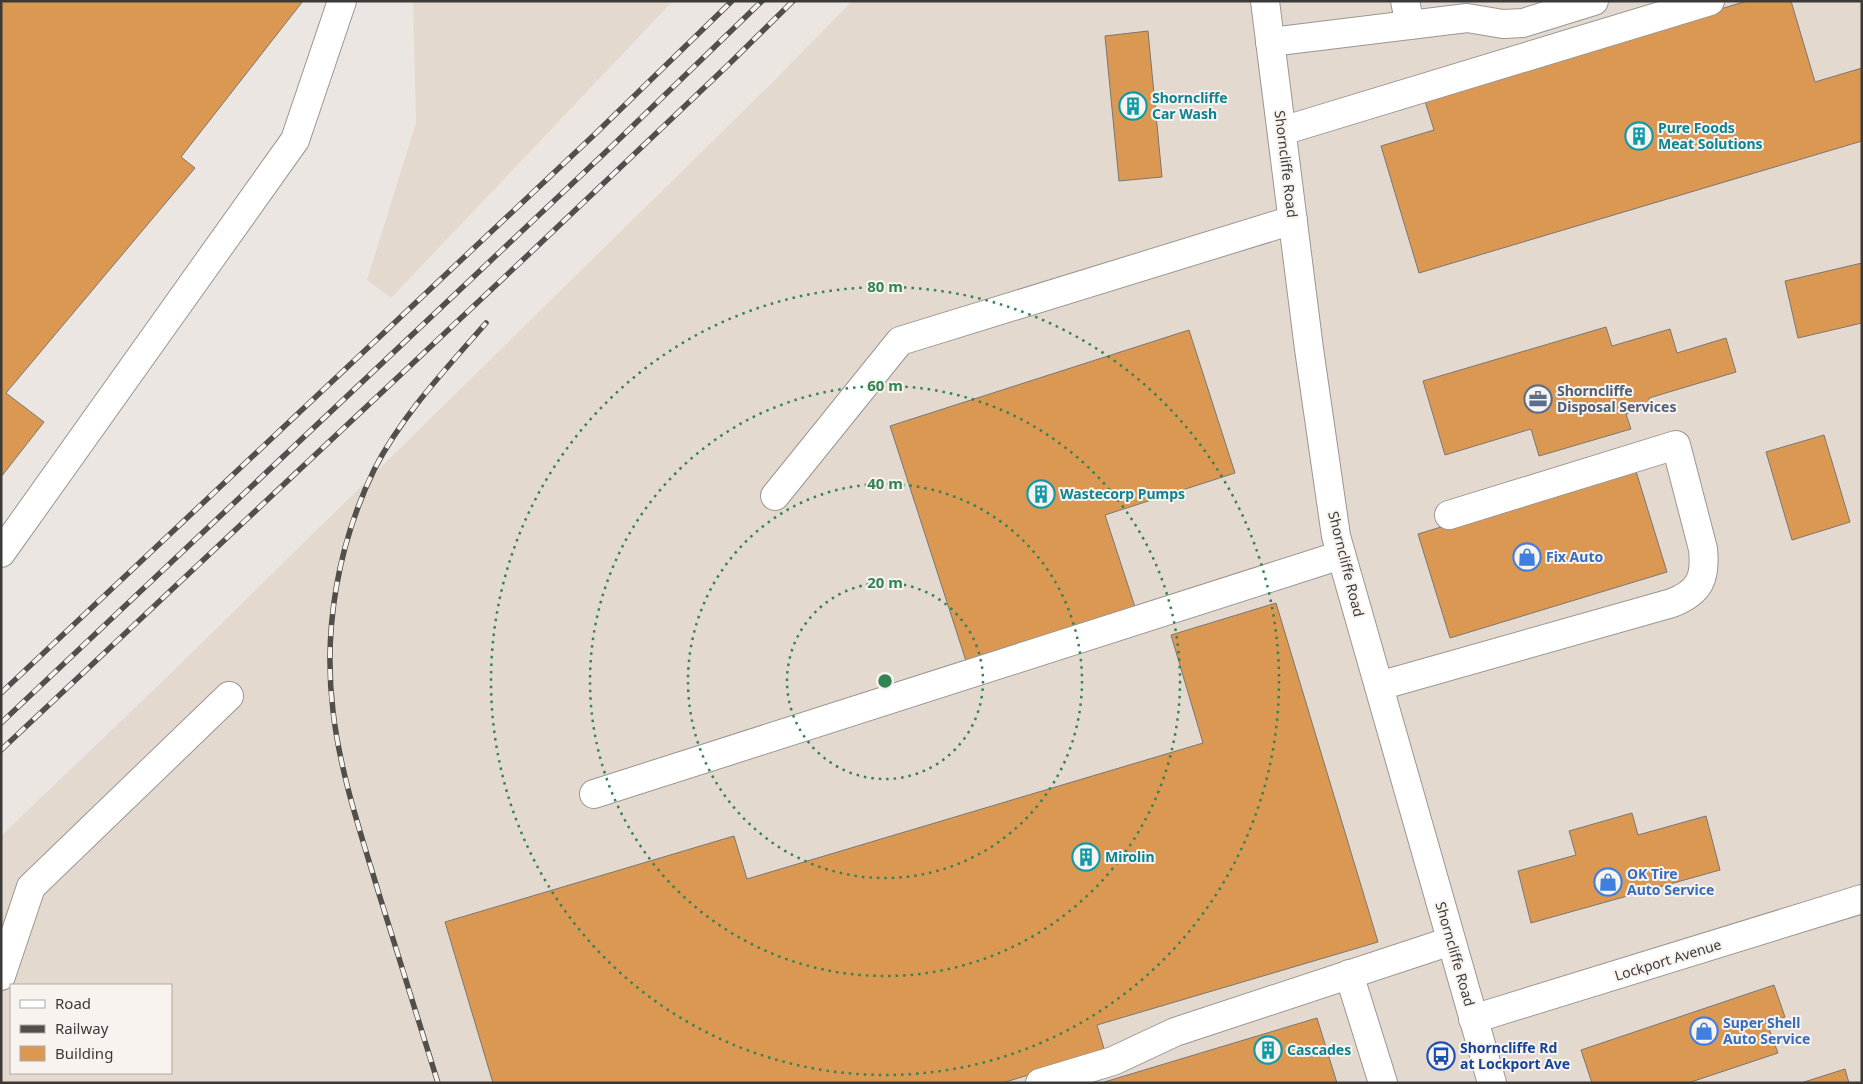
<svg xmlns="http://www.w3.org/2000/svg" width="1863" height="1084" font-family="'Noto Sans',sans-serif">
	<rect width="100%" height="100%" fill="#ebe6e1"/>
	<!-- built -->
	<g fill="#e4d9cf" fill-rule="evenodd">
		<path d="M 413,1 L 673,1 L 391,298 L 367,280 L 416,123 Z"/>
		<path d="M 852,1 L 1862,1 L 1862,1083 L 1,1083 L 1,836 L 167,677 L 775,80 ZM 11,985 L 171,985 L 171,1073 L 11,1073 Z"/>
	</g>
	<!-- building -->
	<g fill="#db9852" stroke="#7a7672">
		<path d="M 1,1 L 303,1 L 181,157 L 195,168 L 6,393 L 44,422 L 1,477 Z"/>
		<path d="M 1747,1 L 1791,1 L 1815,82 L 1862,68 L 1862,141 L 1419,273 L 1381,146 L 1434,130 L 1424,98 Z"/>
		<path d="M 1148,31 L 1162,177 L 1119,181 L 1105,36 Z"/>
		<path d="M 1862,263 L 1862,323 L 1798,338 L 1785,281 Z"/>
		<path d="M 1606,327 L 1612,346 L 1670,329 L 1677,353 L 1726,338 L 1736,372 L 1649,398 L 1652,406 L 1626,414 L 1631,429 L 1539,456 L 1531,429 L 1445,455 L 1423,381 Z"/>
		<path d="M 1189,330 L 1235,473 L 1105,515 L 1136,610 L 967,664 L 890,426 Z"/>
		<path d="M 1824,435 L 1850,522 L 1792,540 L 1766,452 Z"/>
		<path d="M 1635,468 L 1667,572 L 1450,638 L 1418,534 Z"/>
		<path d="M 1276,603 L 1378,942 L 1097,1025 L 1105,1052 L 1002,1083 L 493,1083 L 445,922 L 734,836 L 747,879 L 1203,743 L 1171,635 Z"/>
		<path d="M 1632,813 L 1638,835 L 1706,816 L 1720,870 L 1531,923 L 1518,871 L 1576,855 L 1569,831 Z"/>
		<path d="M 1774,985 L 1785,1017 L 1767,1023 L 1778,1053 L 1688,1083 L 1592,1083 L 1581,1050 Z"/>
		<path d="M 1317,1018 L 1337,1083 L 1101,1083 Z"/>
		<path d="M 1845,1069 L 1849,1083 L 1801,1083 Z"/>
	</g>
	<g fill="none" stroke-linecap="round" stroke-linejoin="round">
		<!-- minor casing -->
		<g stroke="#9b9692" stroke-width="30">
			<g id="minor">
				<path d="M 1265,1 L 1309,349 L 1336,536 L 1492,1083"/>
				<path d="M 1405,1 L 1410,25"/>
				<path d="M 1270,42 L 1467,18 L 1503,24 L 1523,23 L 1594,1"/>
				<path d="M 1282,131 L 1710,1"/>
				<path d="M 775,496 L 900,341 L 1293,220"/>
				<path d="M 1,553 L 295,140 L 342,1"/>
				<path d="M 1379,686 L 1672,603 C 1700,592 1706,578 1703,549 L 1676,445 L 1449,515"/>
				<path d="M 594,794 L 1341,555"/>
				<path d="M 1349,974 L 1383,1083"/>
				<path d="M 1,976 L 31,887 L 229,696"/>
				<path d="M 1473,1019 L 1862,899"/>
				<path d="M 1040,1083 L 1113,1061 L 1175,1032 L 1451,941"/>
			</g>
		</g>
		<!-- minor -->
		<use href="#minor" stroke="#fff" stroke-width="28"/>
		<!-- rail casing -->
		<g stroke="#514f4c" stroke-width="5.5">
			<g id="rail">
				<path d="M 1,693 L 594,135 L 732,1"/>
				<path d="M 1,723 L 611,147 L 762,1"/>
				<path d="M 1,750 L 528,255 L 725,68 L 793,1"/>
				<path d="M 438,1083 C 418,1020 399,957 379,894 C 361,834 340,773 333,711 C 323,629 338,544 374,470 C 402,415 446,369 486,323"/>
			</g>
		</g>
		<!-- rail -->
		<use href="#rail" stroke="#f8f3ef" stroke-width="4" stroke-dasharray="11" stroke-linecap="butt"/>
	</g>
	<!-- distance rings -->
	<g fill="none" stroke="#328455" stroke-width="2.5" stroke-dasharray="2.5 5">
		<circle cx="885" cy="681" r="98"/>
		<circle cx="885" cy="681" r="197"/>
		<circle cx="885" cy="681" r="295"/>
		<circle cx="885" cy="681" r="394"/>
	</g>
	<!-- icons -->
	<defs>
		<g id="building-ring" transform="scale(1.4375)"><circle r="9.5" fill="#f8f3ef" stroke="#0f9aa8" stroke-width="1.5"/><path d="M-4-6H4V6H1V3H-1V6H-4ZM-2.5-4.3h1.7v1.8h-1.7ZM.8-4.3h1.7v1.8H.8ZM-2.5-1h1.7V.8h-1.7ZM.8-1h1.7V.8H.8Z" fill="#0f9aa8"/></g>
		<g id="office-ring" transform="scale(1.4375)"><circle r="9.5" fill="#f8f3ef" stroke="#5c6f8a" stroke-width="1.5"/><path d="M-6-3h4V-5.5h4V-3h4V5H-6ZM-1-4.5V-3h2v-1.5ZM-6 0V1H6V0Z" fill="#5c6f8a"/></g>
		<g id="shop-ring" transform="scale(1.4375)"><circle r="9.5" fill="#f8f3ef" stroke="#3f7fe0" stroke-width="1.5"/><path d="M-5-2.5h2.3a2.7 3.5 0 0 1 5.4 0H5L5.5 6h-11ZM-1.5-2.5h3a1.5 2.3 0 0 0-3 0Z" fill="#3f7fe0"/></g>
		<g id="bus-ring" transform="scale(1.4375)"><circle r="9.5" fill="#f8f3ef" stroke="#1a4fb4" stroke-width="1.5"/><path d="M-5-6H5V4H4V6H2V4H-2V6H-4V4H-5ZM-3.5-4V0h7V-4ZM-3.5 1.2v1.5H-2V1.2ZM2 1.2v1.5H3.5V1.2Z" fill="#1a4fb4"/></g>
	</defs>
	<g fill-rule="evenodd">
		<use href="#building-ring" x="1133" y="106"/>
		<use href="#building-ring" x="1639" y="136"/>
		<use href="#office-ring" x="1538" y="399"/>
		<use href="#building-ring" x="1041" y="494"/>
		<use href="#shop-ring" x="1527" y="557"/>
		<use href="#building-ring" x="1086" y="857"/>
		<use href="#shop-ring" x="1608" y="882"/>
		<use href="#shop-ring" x="1704" y="1031"/>
		<use href="#building-ring" x="1268" y="1050"/>
		<use href="#bus-ring" x="1441" y="1056"/>
	</g>
	<g text-anchor="middle" stroke-width="4" stroke-linejoin="round" paint-order="stroke">
		<!-- culture labels -->
		<g font-size="14" font-weight="bold" fill="#0d838f" stroke="#f8f3ef" text-anchor="start">
			<text x="1152" y="103">Shorncliffe<tspan x="1152" dy="16">Car Wash</tspan></text>
			<text x="1658" y="133">Pure Foods<tspan x="1658" dy="16">Meat Solutions</tspan></text>
			<text x="1060" y="499">Wastecorp Pumps</text>
			<text x="1105" y="862">Mirolin</text>
			<text x="1287" y="1055">Cascades</text>
		</g>
		<!-- street labels -->
		<g font-size="14" fill="#3c3a38" stroke="#f8f3ef">
			<text transform="translate(1286 164) rotate(83)" y="5">Shorncliffe Road</text>
			<text transform="translate(1346 564) rotate(76)" y="5">Shorncliffe Road</text>
			<text transform="translate(1455 954) rotate(74)" y="5">Shorncliffe Road</text>
			<text transform="translate(1668 960) rotate(-17)" y="5">Lockport Avenue</text>
		</g>
		<!-- service labels -->
		<g font-size="14" font-weight="bold" fill="#4e5e75" stroke="#f8f3ef" text-anchor="start">
			<text x="1557" y="396">Shorncliffe<tspan x="1557" dy="16">Disposal Services</tspan></text>
		</g>
		<!-- shop labels -->
		<g font-size="14" font-weight="bold" fill="#366cbe" stroke="#f8f3ef" text-anchor="start">
			<text x="1546" y="562">Fix Auto</text>
			<text x="1627" y="879">OK Tire<tspan x="1627" dy="16">Auto Service</tspan></text>
			<text x="1723" y="1028">Super Shell<tspan x="1723" dy="16">Auto Service</tspan></text>
		</g>
		<!-- transit labels -->
		<g font-size="14" font-weight="bold" fill="#164399" stroke="#f8f3ef" text-anchor="start">
			<text x="1460" y="1053">Shorncliffe Rd<tspan x="1460" dy="16">at Lockport Ave</tspan></text>
		</g>
	</g>
	<circle cx="885" cy="681" r="8" fill="#328455" stroke="#f8f3ef" stroke-width="2.5"/>
	<g font-size="15" text-anchor="middle" font-weight="bold" fill="#328455" stroke="#f8f3ef" stroke-width="4" stroke-linejoin="round" paint-order="stroke">
		<text x="885" y="292">80 m</text>
		<text x="885" y="391">60 m</text>
		<text x="885" y="489">40 m</text>
		<text x="885" y="588">20 m</text>
	</g>
	<!-- border -->
	<rect width="1863" height="1084" fill="none" stroke="#3c3a38" stroke-width="5"/>
	<!-- legend -->
	<rect x="10" y="984" width="162" height="90" fill="#f8f3ef" stroke="#ada9a6"/>
	<rect x="20" y="1000" width="25" height="8" fill="#ffffff" stroke="#ada9a6"/>
	<text x="55" y="1009" font-size="15" fill="#3c3a38">Road</text>
	<rect x="20" y="1025" width="25" height="8" fill="#514f4c" stroke="#ada9a6"/>
	<text x="55" y="1034" font-size="15" fill="#3c3a38">Railway</text>
	<rect x="20" y="1046" width="25" height="15" fill="#db9852" stroke="#ada9a6"/>
	<text x="55" y="1059" font-size="15" fill="#3c3a38">Building</text>
</svg>
